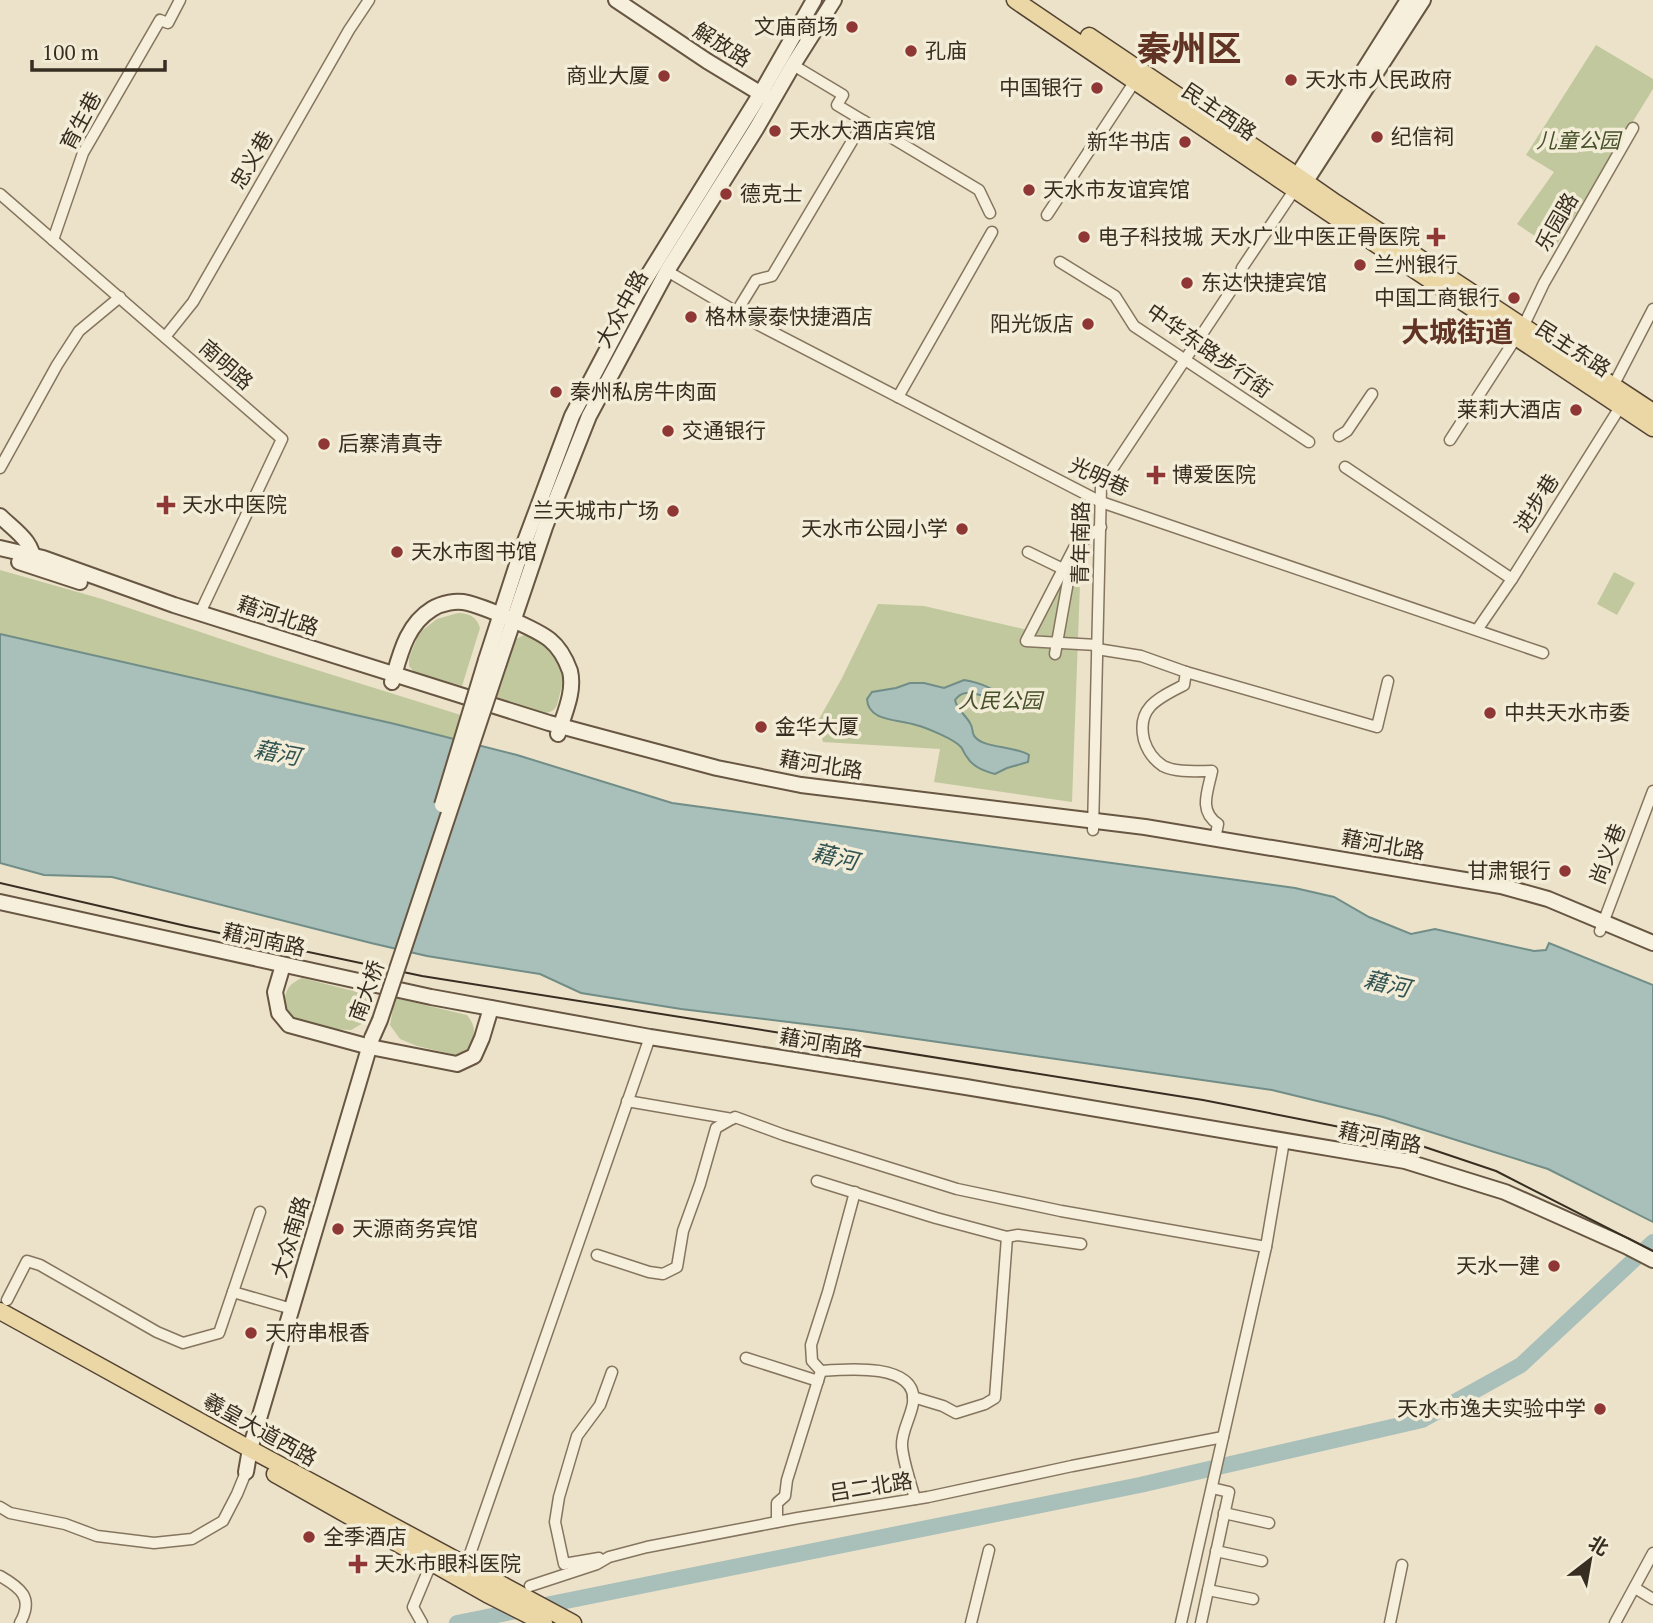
<svg xmlns="http://www.w3.org/2000/svg" width="1653" height="1623" font-family="'PT Serif','Noto Sans SC',serif">
	<rect width="100%" height="100%" fill="#ebe2c9"/>
	<!-- green -->
	<g fill="#c1c89d">
		<path d="M 1596,45 L 1653,79 L 1653,89 L 1554,249 L 1517,224 L 1554,172 L 1526,155 Z"/>
		<path d="M 1073,553 L 1081,557 L 1072,802 L 934,782 L 940,749 L 823,742 L 818,721 L 842,678 L 878,604 L 924,606 L 1032,631 Z"/>
		<path d="M 0,570 L 102,599 L 269,655 L 464,716 L 457,739 L 395,724 L 0,634 Z"/>
		<path d="M 1614,572 L 1635,583 L 1617,615 L 1597,604 Z"/>
		<path d="M 458,613 C 470,613 477,618 480,628 L 462,686 L 414,672 L 409,666 L 409,658 L 419,633 L 437,619 Z"/>
		<path d="M 526,634 L 537,636 L 556,657 L 564,678 L 557,705 C 555,710 551,712 546,713 L 497,697 L 516,639 Z"/>
		<path d="M 302,978 L 373,996 L 365,1022 L 351,1030 L 331,1029 L 293,1018 L 284,1007 C 285,991 287,985 302,978 Z"/>
		<path d="M 395,998 L 467,1015 C 477,1028 475,1034 469,1048 L 456,1055 L 417,1046 L 400,1039 L 390,1025 Z"/>
	</g>
	<!-- water -->
	<g fill="#a9bfb9" stroke="#708d87" stroke-width="2">
		<path d="M 0,634 L 395,724 L 517,755 L 672,803 L 1295,888 L 1334,897 L 1369,917 L 1411,934 L 1435,929 L 1534,951 L 1546,950 L 1549,943 L 1653,985 L 1653,1222 L 1548,1169 L 1383,1117 L 1272,1090 L 854,1030 L 681,1009 L 581,993 L 540,974 L 427,956 L 371,943 L 112,877 L 44,875 L 0,863 Z"/>
		<path d="M 964,680 C 975,682 993,687 999,696 C 984,701 966,684 955,700 C 957,710 965,714 970,723 C 974,729 971,734 976,738 C 985,748 1015,746 1029,755 L 1028,762 L 1007,768 L 995,774 C 984,771 973,767 967,757 C 966,757 962,748 961,747 C 954,739 927,728 916,725 C 899,719 868,722 867,699 L 872,692 L 896,688 L 910,683 L 924,683 L 944,688 Z"/>
	</g>
	<g fill="none" stroke-linecap="round" stroke-linejoin="round">
		<!-- river -->
		<path stroke="#a9bfb9" stroke-width="16" d="M 457,1623 L 1140,1485 L 1422,1420 L 1521,1365 L 1653,1242"/>
		<!-- street casing -->
		<g stroke="#85755f" stroke-width="13">
			<g id="street">
				<path d="M 793,65 L 843,95 L 837,105 L 979,190 L 990,213"/>
				<path d="M 0,194 L 282,439 L 200,613"/>
				<path d="M 1047,215 L 1135,81"/>
				<path d="M 53,240 L 83,153 L 160,20 L 168,23 L 180,0"/>
				<path d="M 1060,262 L 1115,296 L 1134,326 L 1309,442"/>
				<path d="M 667,271 L 757,324 L 1101,502 L 1543,653"/>
				<path d="M 737,311 L 756,280 L 772,276 L 864,121"/>
				<path d="M 165,337 L 193,302 L 349,30 L 369,0"/>
				<path d="M 1611,390 L 1653,309"/>
				<path d="M 898,397 L 992,232"/>
				<path d="M 1339,436 L 1347,431 L 1372,394"/>
				<path d="M 1450,440 L 1523,327 L 1544,283 L 1633,128"/>
				<path d="M 1345,467 L 1512,579"/>
				<path d="M 0,468 L 57,365 L 79,331 L 120,297"/>
				<path d="M 1028,552 L 1063,569"/>
				<path d="M 1477,630 L 1512,579 L 1622,404"/>
				<path d="M 1097,645 L 1026,641 L 1074,548 L 1101,527"/>
				<path d="M 1097,649 L 1141,656 L 1186,672"/>
				<path d="M 1055,654 L 1072,559"/>
				<path d="M 1093,830 L 1101,486 L 1240,277 L 1242,268 L 1295,189"/>
				<path d="M 1215,839 L 1218,824 C 1198,811 1208,791 1212,771 C 1197,771 1177,773 1163,766 C 1154,760 1147,750 1144,740 C 1136,707 1159,698 1184,685 L 1186,672 L 1377,727 L 1388,681"/>
				<path d="M 1600,931 L 1653,791"/>
				<path d="M 627,1101 L 732,1119"/>
				<path d="M 817,1181 L 936,1218 L 1007,1237 L 1018,1235 L 1081,1244"/>
				<path d="M 597,1255 L 649,1272 L 663,1274 L 677,1267 L 683,1231 L 700,1184 L 716,1128 L 735,1117 L 784,1135 L 957,1189 L 1061,1211 L 1266,1247"/>
				<path d="M 233,1292 L 292,1309"/>
				<path d="M 7,1300 L 27,1261 L 40,1265 L 157,1332 L 183,1343 L 219,1333 L 260,1212"/>
				<path d="M 746,1358 L 818,1381"/>
				<path d="M 821,1371 C 845,1369 919,1362 913,1403 C 911,1417 901,1432 902,1446 C 903,1461 911,1484 915,1499"/>
				<path d="M 913,1397 L 943,1406 L 956,1413 L 985,1404 L 995,1398 L 1007,1237"/>
				<path d="M 0,1507 L 10,1513 L 65,1524 L 97,1536 L 154,1543 L 192,1539 L 223,1521 L 237,1494 L 246,1472"/>
				<path d="M 1224,1513 L 1269,1523"/>
				<path d="M 777,1522 L 777,1503 L 785,1496 L 787,1480 L 821,1371 L 812,1361 L 811,1345 L 828,1292 L 855,1192"/>
				<path d="M 1216,1551 L 1262,1561"/>
				<path d="M 470,1554 L 650,1037"/>
				<path d="M 599,1558 L 564,1564 L 555,1522 L 559,1497 L 577,1436 L 600,1405 L 612,1372"/>
				<path d="M 0,1576 C 21,1588 34,1598 20,1623"/>
				<path d="M 530,1586 L 597,1564 L 609,1557 L 647,1547 L 798,1518 L 928,1497 L 1072,1466 L 1223,1437"/>
				<path d="M 1635,1588 L 1653,1599"/>
				<path d="M 1208,1590 L 1253,1599"/>
				<path d="M 422,1623 L 413,1607 L 428,1571"/>
				<path d="M 971,1623 L 989,1550"/>
				<path d="M 1181,1623 L 1266,1247 L 1284,1141"/>
				<path d="M 1201,1623 L 1229,1492 L 1212,1488"/>
				<path d="M 1390,1623 L 1402,1565"/>
				<path d="M 1615,1623 L 1653,1553"/>
			</g>
		</g>
		<!-- secondary casing -->
		<g stroke="#675642" stroke-width="18">
			<g id="secondary">
				<path d="M 616,0 L 707,61 L 768,98"/>
				<path d="M 1295,187 L 1297,176 L 1408,0"/>
				<path d="M 1296,188 L 1306,181 L 1423,0"/>
				<path d="M 0,516 C 14,530 35,542 33,564"/>
				<path d="M 0,548 L 43,558 L 174,605 L 549,723 L 717,768 L 801,785 L 1145,827 L 1501,886 L 1548,899 L 1653,943"/>
				<path d="M 19,562 L 80,582"/>
				<path d="M 486,660 L 521,552 L 572,416 L 637,293 L 761,93 L 814,0"/>
				<path d="M 499,663 L 545,527 L 589,416 L 667,271 L 756,129 L 793,65 L 834,0"/>
				<path d="M 392,682 C 400,655 406,625 432,609 C 442,603 456,600 468,603 C 484,607 537,629 550,640 C 560,648 566,660 570,671 C 575,692 564,714 558,734"/>
				<path d="M 0,902 L 431,997 L 650,1037 L 966,1087 L 1405,1161 L 1505,1192 L 1626,1246 L 1653,1260"/>
				<path d="M 283,965 L 275,992 L 279,1013 L 289,1025 L 370,1047 L 457,1064 L 474,1056 L 482,1038 L 491,1008"/>
				<path d="M 246,1472 L 250,1449 L 372,1038"/>
			</g>
		</g>
		<!-- primary casing -->
		<g stroke="#544333" stroke-width="19">
			<g id="primary">
				<path d="M 1015,0 L 1329,213 L 1653,428"/>
				<path d="M 1089,36 L 1297,176 L 1336,203 L 1653,412"/>
				<path d="M 0,1311 L 250,1449 L 573,1623"/>
				<path d="M 275,1474 L 487,1594 L 544,1623"/>
			</g>
		</g>
		<!-- street -->
		<use href="#street" stroke="#f6efdb" stroke-width="10"/>
		<!-- secondary -->
		<use href="#secondary" stroke="#f6efdb" stroke-width="14"/>
		<!-- primary -->
		<use href="#primary" stroke="#ead7a5" stroke-width="16"/>
		<!-- tram -->
		<path stroke="#372d21" stroke-width="2" d="M 0,883 L 186,926 L 422,976 L 1203,1100 L 1401,1139 L 1496,1171 L 1653,1251"/>
		<!-- secondary-bridge casing -->
		<g stroke="#675642" stroke-width="18" stroke-linecap="butt">
			<g id="secondary-bridge">
				<path d="M 442,805 L 486,660"/>
				<path d="M 372,1038 L 380,1020 L 499,663"/>
			</g>
		</g>
		<!-- secondary-bridge -->
		<use href="#secondary-bridge" stroke="#f6efdb" stroke-width="14"/>
	</g>
	<!-- markers -->
	<g fill="#8e3735" stroke="#f3ecd7" stroke-width="2.5">
		<circle cx="852" cy="27" r="7"/>
		<circle cx="911" cy="51" r="7"/>
		<circle cx="664" cy="76" r="7"/>
		<circle cx="1291" cy="80" r="7"/>
		<circle cx="1097" cy="88" r="7"/>
		<circle cx="775" cy="131" r="7"/>
		<circle cx="1377" cy="137" r="7"/>
		<circle cx="1185" cy="142" r="7"/>
		<circle cx="1029" cy="190" r="7"/>
		<circle cx="726" cy="194" r="7"/>
		<circle cx="1084" cy="237" r="7"/>
		<path d="M1432.5 226.5h7v7h7v7h-7v7h-7v-7h-7v-7h7z"/>
		<circle cx="1360" cy="265" r="7"/>
		<circle cx="1187" cy="283" r="7"/>
		<circle cx="1514" cy="298" r="7"/>
		<circle cx="691" cy="317" r="7"/>
		<circle cx="1088" cy="324" r="7"/>
		<circle cx="556" cy="392" r="7"/>
		<circle cx="1576" cy="410" r="7"/>
		<circle cx="668" cy="431" r="7"/>
		<circle cx="324" cy="444" r="7"/>
		<path d="M1152.5 464.5h7v7h7v7h-7v7h-7v-7h-7v-7h7z"/>
		<path d="M162.5 494.5h7v7h7v7h-7v7h-7v-7h-7v-7h7z"/>
		<circle cx="673" cy="511" r="7"/>
		<circle cx="962" cy="529" r="7"/>
		<circle cx="397" cy="552" r="7"/>
		<circle cx="1490" cy="713" r="7"/>
		<circle cx="761" cy="727" r="7"/>
		<circle cx="1565" cy="871" r="7"/>
		<circle cx="338" cy="1229" r="7"/>
		<circle cx="1554" cy="1266" r="7"/>
		<circle cx="251" cy="1333" r="7"/>
		<circle cx="1600" cy="1409" r="7"/>
		<circle cx="309" cy="1537" r="7"/>
		<path d="M354.5 1553.5h7v7h7v7h-7v7h-7v-7h-7v-7h7z"/>
	</g>
	<g text-anchor="middle" stroke-width="7" stroke-linejoin="round" paint-order="stroke">
		<!-- poi labels -->
		<g font-size="21" fill="#372d21" stroke="#f3ecd7" text-anchor="start">
			<text x="838" y="34" text-anchor="end">文庙商场</text>
			<text x="925" y="58">孔庙</text>
			<text x="650" y="83" text-anchor="end">商业大厦</text>
			<text x="1305" y="87">天水市人民政府</text>
			<text x="1083" y="95" text-anchor="end">中国银行</text>
			<text x="789" y="138">天水大酒店宾馆</text>
			<text x="1391" y="144">纪信祠</text>
			<text x="1171" y="149" text-anchor="end">新华书店</text>
			<text x="1043" y="197">天水市友谊宾馆</text>
			<text x="740" y="201">德克士</text>
			<text x="1098" y="244">电子科技城</text>
			<text x="1420" y="244" text-anchor="end">天水广业中医正骨医院</text>
			<text x="1374" y="272">兰州银行</text>
			<text x="1201" y="290">东达快捷宾馆</text>
			<text x="1500" y="305" text-anchor="end">中国工商银行</text>
			<text x="705" y="324">格林豪泰快捷酒店</text>
			<text x="1074" y="331" text-anchor="end">阳光饭店</text>
			<text x="570" y="399">秦州私房牛肉面</text>
			<text x="1562" y="417" text-anchor="end">莱莉大酒店</text>
			<text x="682" y="438">交通银行</text>
			<text x="338" y="451">后寨清真寺</text>
			<text x="1172" y="482">博爱医院</text>
			<text x="182" y="512">天水中医院</text>
			<text x="659" y="518" text-anchor="end">兰天城市广场</text>
			<text x="948" y="536" text-anchor="end">天水市公园小学</text>
			<text x="411" y="559">天水市图书馆</text>
			<text x="1504" y="720">中共天水市委</text>
			<text x="775" y="734">金华大厦</text>
			<text x="1551" y="878" text-anchor="end">甘肃银行</text>
			<text x="352" y="1236">天源商务宾馆</text>
			<text x="1540" y="1273" text-anchor="end">天水一建</text>
			<text x="265" y="1340">天府串根香</text>
			<text x="1586" y="1416" text-anchor="end">天水市逸夫实验中学</text>
			<text x="323" y="1544">全季酒店</text>
			<text x="374" y="1571">天水市眼科医院</text>
		</g>
		<!-- street labels -->
		<g font-size="21" fill="#372d21" stroke="#f3ecd7">
			<text transform="translate(722 45) rotate(32)" y="7">解放路</text>
			<text transform="translate(1219 112) rotate(34)" y="7">民主西路</text>
			<text transform="translate(81 121) rotate(-62)" y="7">育生巷</text>
			<text transform="translate(252 160) rotate(-60)" y="7">忠义巷</text>
			<text transform="translate(1557 222) rotate(-60)" y="7">乐园路</text>
			<text transform="translate(622 309) rotate(-61)" y="7">大众中路</text>
			<text transform="translate(1573 349) rotate(33)" y="7">民主东路</text>
			<text transform="translate(1209 351) rotate(35)" y="7">中华东路步行街</text>
			<text transform="translate(226 365) rotate(41)" y="7">南明路</text>
			<text transform="translate(1099 477) rotate(24)" y="7">光明巷</text>
			<text transform="translate(1537 503) rotate(-58)" y="7">进步巷</text>
			<text transform="translate(1081 543) rotate(-89)" y="7">青年南路</text>
			<text transform="translate(278 616) rotate(18)" y="7">藉河北路</text>
			<text transform="translate(821 765) rotate(9)" y="7">藉河北路</text>
			<text transform="translate(1383 845) rotate(10)" y="7">藉河北路</text>
			<text transform="translate(1608 854) rotate(-69)" y="7">尚义巷</text>
			<text transform="translate(264 940) rotate(12)" y="7">藉河南路</text>
			<text transform="translate(367 991) rotate(-70)" y="7">南大桥</text>
			<text transform="translate(821 1043) rotate(9)" y="7">藉河南路</text>
			<text transform="translate(1380 1138) rotate(11)" y="7">藉河南路</text>
			<text transform="translate(291 1237) rotate(-73)" y="7">大众南路</text>
			<text transform="translate(260 1430) rotate(29)" y="7">羲皇大道西路</text>
			<text transform="translate(871 1487) rotate(-9)" y="7">吕二北路</text>
		</g>
		<!-- park labels -->
		<g font-size="21" font-style="italic" fill="#46512a" stroke="#f3ecd7">
			<text x="1578" y="148">儿童公园</text>
			<text x="1000" y="708">人民公园</text>
		</g>
		<!-- water labels -->
		<g font-size="23" font-style="italic" fill="#325554" stroke="#f3ecd7">
			<text transform="translate(277 753) rotate(11)" y="8">藉河</text>
			<text transform="translate(835 857) rotate(13)" y="8">藉河</text>
			<text transform="translate(1387 984) rotate(13)" y="8">藉河</text>
		</g>
		<!-- district labels -->
		<g font-size="28" font-weight="bold" fill="#603325" stroke="#f3ecd7">
			<text x="1457" y="342">大城街道</text>
		</g>
		<!-- town labels -->
		<g font-size="35" font-weight="bold" fill="#603325" stroke="#f3ecd7">
			<text x="1189" y="61">秦州区</text>
		</g>
	</g>
	<!-- north arrow -->
	<g transform="translate(1590 1560) rotate(31)" stroke="#f3ecd7" stroke-width="5" paint-order="stroke">
	<path d="M0-5L12 26L0 18L-12 26Z" fill="#372d21"/>
	<text y="-10" font-size="19" font-weight="bold" text-anchor="middle" fill="#372d21">北</text>
	</g>
	<!-- scale -->
	<path d="M32 60v10h133v-10" fill="none" stroke="#372d21" stroke-width="3.5"/>
	<text x="42" y="60" font-size="21" fill="#372d21" stroke="#f3ecd7" stroke-width="5" paint-order="stroke">100 m</text>
</svg>
